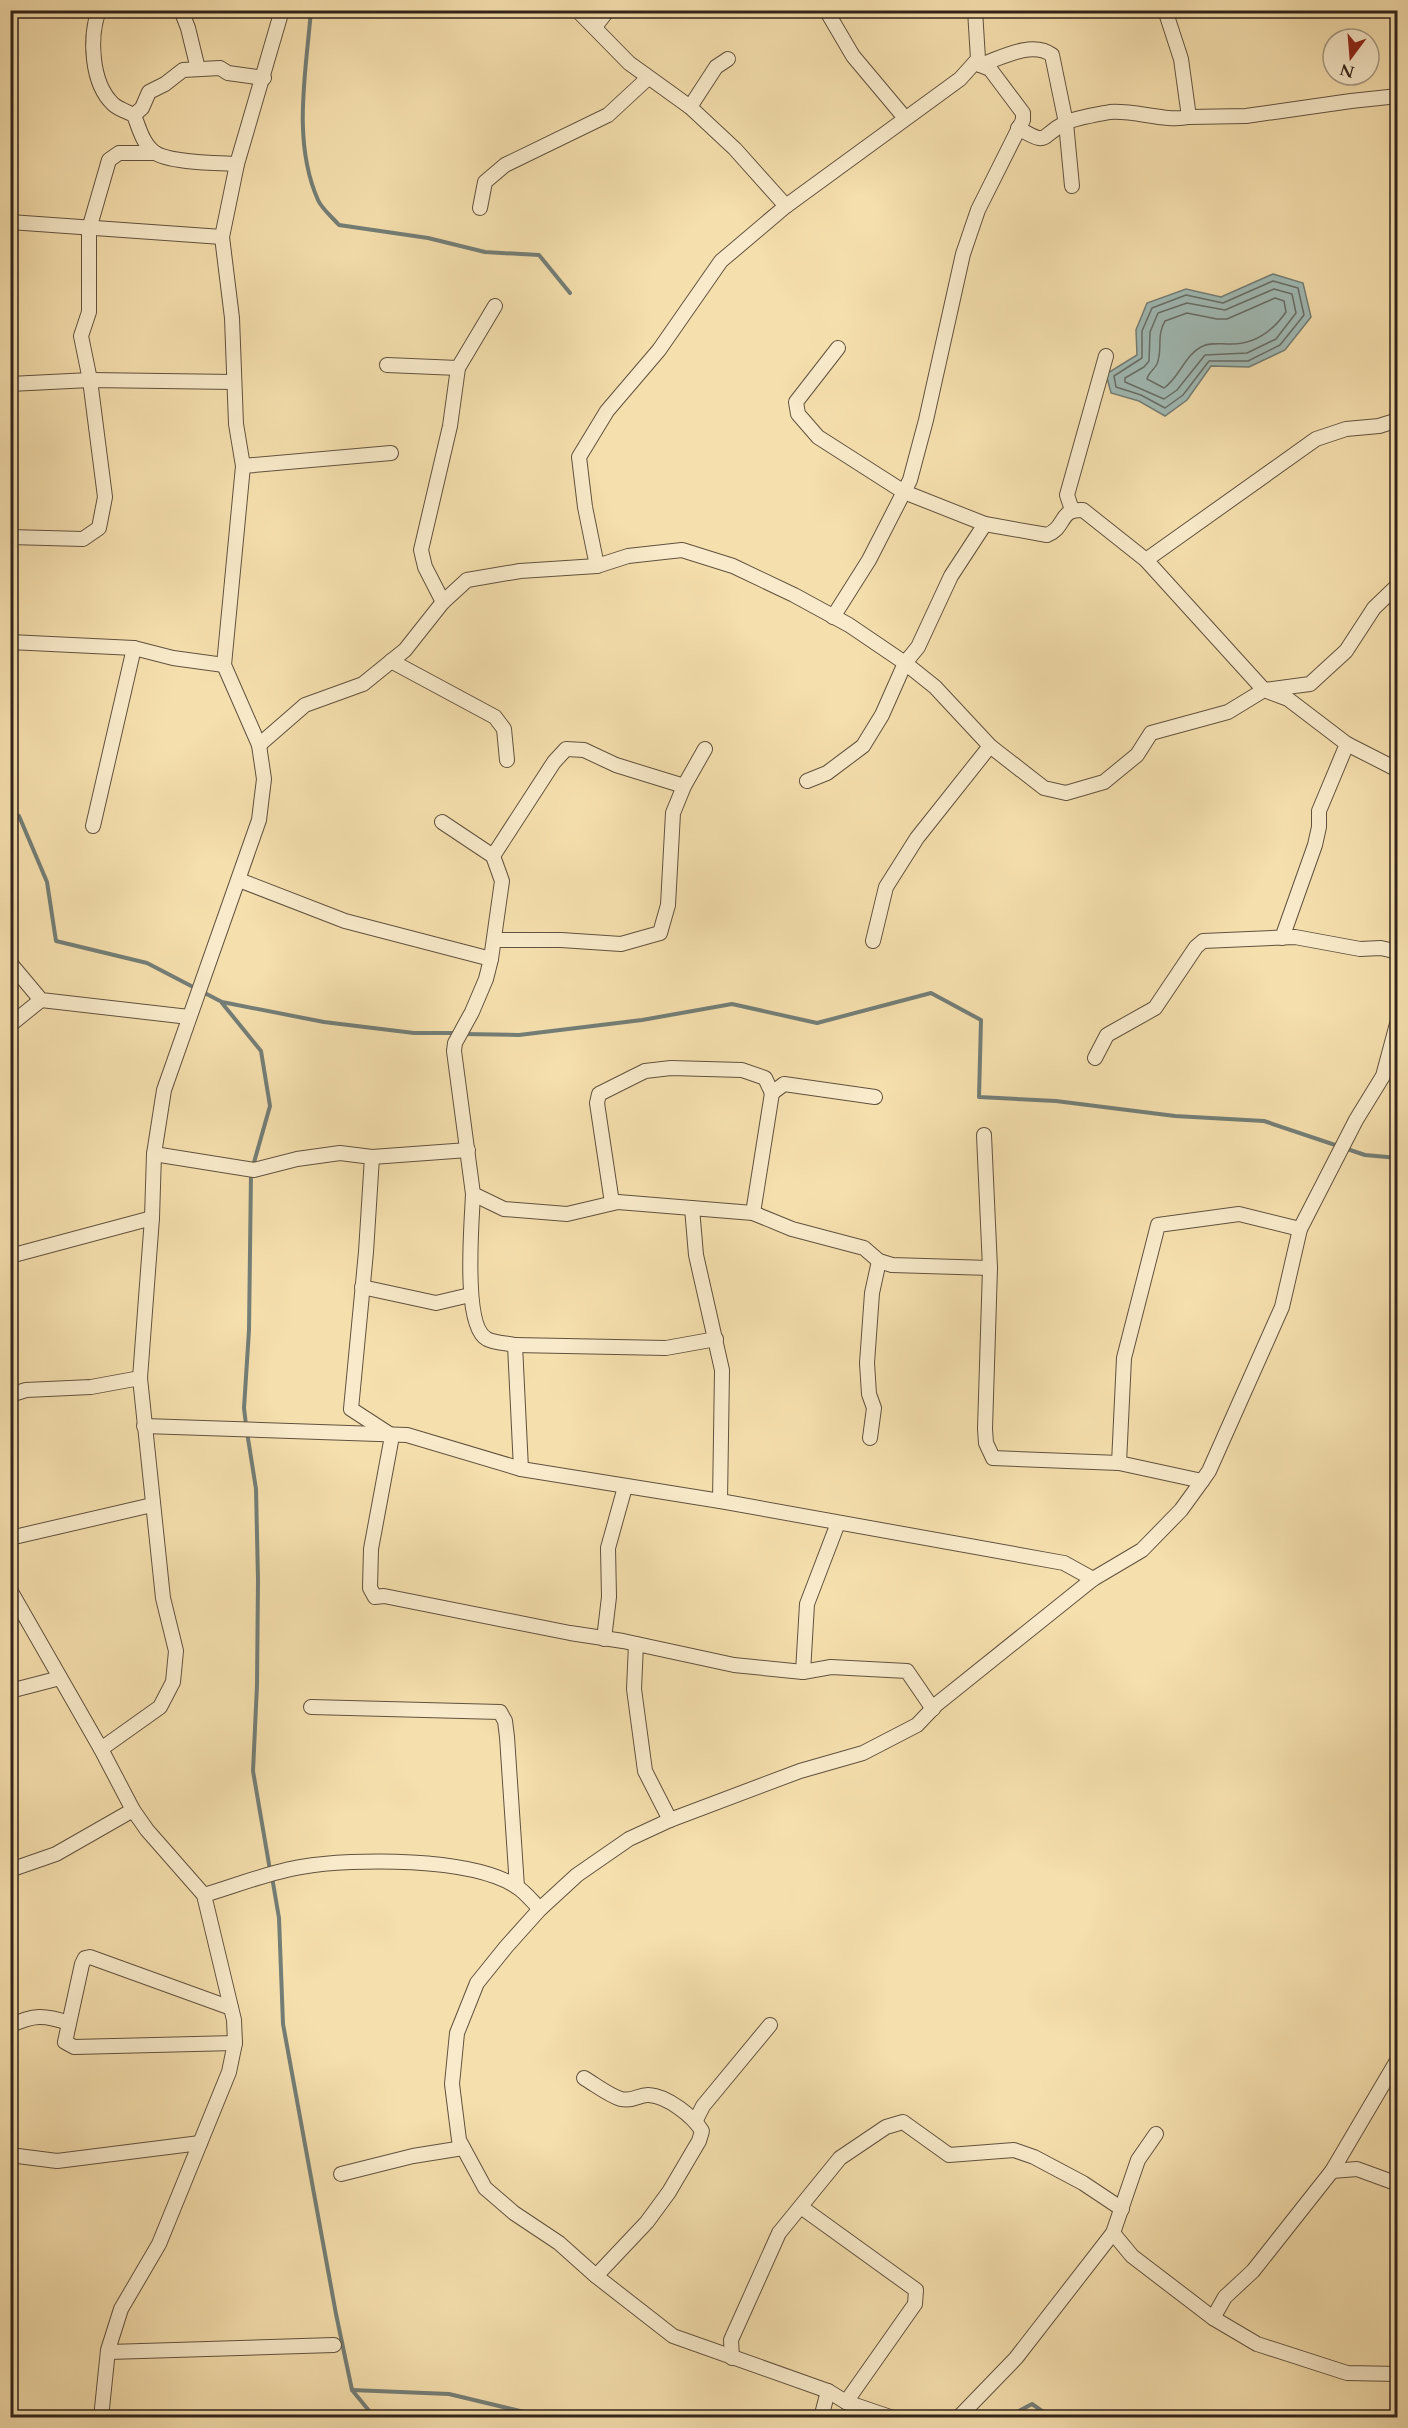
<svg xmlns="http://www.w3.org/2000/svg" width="1408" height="2428" font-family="Cardo,serif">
	<rect width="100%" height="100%" fill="#f5dfad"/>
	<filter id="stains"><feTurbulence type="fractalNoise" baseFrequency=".00333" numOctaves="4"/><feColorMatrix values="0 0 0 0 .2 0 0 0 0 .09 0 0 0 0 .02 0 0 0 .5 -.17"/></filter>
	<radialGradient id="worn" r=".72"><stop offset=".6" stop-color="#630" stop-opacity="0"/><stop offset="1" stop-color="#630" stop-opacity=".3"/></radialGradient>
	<!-- water -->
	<path fill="#a0bab5" stroke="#737e77" stroke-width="1.5" d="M 1273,274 L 1303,283 L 1311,317 L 1285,350 L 1249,367 L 1211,366 L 1187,400 L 1165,416 L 1139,401 L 1111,393 L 1106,374 L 1137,355 L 1136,330 L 1147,303 L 1186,289 L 1221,297 Z"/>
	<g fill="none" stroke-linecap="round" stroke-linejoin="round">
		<!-- shore -->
		<g stroke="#686e68" stroke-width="1.5">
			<path d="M 1273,281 L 1298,288 L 1304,315 L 1280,345 L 1248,361 L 1209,361 L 1183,395 L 1165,408 L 1141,395 L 1116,387 L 1114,376 L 1142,358 L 1142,331 L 1152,308 L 1186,295 L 1223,303 Z"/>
			<path d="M 1274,289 L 1292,294 L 1296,313 L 1276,339 L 1247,353 L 1205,355 L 1177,390 L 1164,399 L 1125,382 L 1125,378 L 1144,367 L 1149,361 L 1150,332 L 1158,313 L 1187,303 L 1225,310 Z"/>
			<path d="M 1275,298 L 1284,301 L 1286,312 C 1272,332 1254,345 1229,344 C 1220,344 1210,342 1201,347 C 1185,355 1179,378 1164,388 L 1147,379 C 1148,373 1154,370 1157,364 C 1163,349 1156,336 1165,321 L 1187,313 L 1217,319 L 1227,319 Z"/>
		</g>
		<!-- stream -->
		<g stroke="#737e77" stroke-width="4">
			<path d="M 311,10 C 306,73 292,141 318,200 C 322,209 332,217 339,225 L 428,238 L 485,252 L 539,255 L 570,293"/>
			<path d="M 10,813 L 19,816 L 47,882 L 56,941 L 147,963 L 222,1002 L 324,1022 L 414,1033 L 456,1033"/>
			<path d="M 222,1003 L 261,1051 L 270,1106 L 251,1173 L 249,1330 L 244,1408 L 246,1425"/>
			<path d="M 463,1034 L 519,1035 L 642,1020 L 732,1004 L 817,1023 L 931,993 L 981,1020 L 979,1097 L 1056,1101 L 1175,1116 L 1264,1121 L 1365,1155 L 1398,1158"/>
			<path d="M 247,1432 L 256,1489 L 258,1580 L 257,1685 L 253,1771 L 270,1870"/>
			<path d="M 272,1877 L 279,1918 L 283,2024 L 336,2314 L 352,2390 L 375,2418"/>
			<path d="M 352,2390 L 449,2394 L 545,2417 L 584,2418"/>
			<path d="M 1006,2418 L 1032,2404 L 1052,2418"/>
		</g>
		<!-- street casing -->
		<g stroke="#61523f" stroke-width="16">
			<g id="street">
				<path d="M 99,10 C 89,37 91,83 113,104 C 118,109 128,112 134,115 C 139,128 143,144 154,152 C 168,163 218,163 237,164"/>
				<path d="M 181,10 L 188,28 L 198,69"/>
				<path d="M 577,10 L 629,63 L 690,107 L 735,149 L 786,206"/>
				<path d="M 826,10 L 853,56 L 905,118"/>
				<path d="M 595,27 L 608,10"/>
				<path d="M 980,65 C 1001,58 1032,40 1052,55 L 1066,123 L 1072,186"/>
				<path d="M 690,107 L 716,67 L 728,59"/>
				<path d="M 134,115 L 142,108 L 149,92 L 165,84 L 183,70 L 220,68 L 228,73 L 264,78"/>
				<path d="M 1189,117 L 1246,116 L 1351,101 L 1398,96"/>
				<path d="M 1018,128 C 1050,147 1039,136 1065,123 C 1075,118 1100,114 1110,112 C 1136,110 1164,122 1189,117 L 1181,59 L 1165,10"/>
				<path d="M 480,208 L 485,182 L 505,165 L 608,115 L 648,78"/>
				<path d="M 10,222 L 222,237"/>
				<path d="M 838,348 L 796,402 L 798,414 L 818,437 L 904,492 L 985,524 L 1047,535 C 1067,527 1058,509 1083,510 L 1146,560 L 1264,690 L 1310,684 L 1346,651 L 1374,608 L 1398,585"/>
				<path d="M 387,365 L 458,368"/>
				<path d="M 10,384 L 90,380 L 234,382"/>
				<path d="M 243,466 L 391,453"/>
				<path d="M 1072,510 L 1067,495 L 1106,356"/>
				<path d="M 10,537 L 83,539 L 99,528 L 105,497 L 90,380 L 81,336 L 89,312 L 89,229 L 109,160 L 119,153 L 154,153"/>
				<path d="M 1146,560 L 1316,439 L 1346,429 L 1379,426 L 1398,420"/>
				<path d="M 597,566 L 585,507 L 579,457 L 607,411 L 659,350 L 721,261 L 786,206 L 960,79 L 978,59 L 975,10"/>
				<path d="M 443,602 L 425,567 L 421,550 L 450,426 L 458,368 L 495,306"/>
				<path d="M 833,617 L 869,560 L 910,480 L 926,420 L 963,254 L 978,210 L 1023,120 L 1023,113 L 990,69 L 980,65 L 978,59"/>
				<path d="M 10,642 L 134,648 L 173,658 L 224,665"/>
				<path d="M 391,661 L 495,717 L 504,729 L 507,760"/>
				<path d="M 259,745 L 305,705 L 363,684 L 405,650 L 443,602 L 467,580 L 520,571 L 597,566 L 628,556 L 682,550 L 733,566 L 794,595 L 849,625 L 905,663 L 935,687 L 990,746 L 1044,788 L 1066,793 L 1104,782 L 1137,755 L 1151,733 L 1228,712 L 1264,690 L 1288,699 L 1347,744 L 1398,770"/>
				<path d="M 807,781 L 827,773 L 863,746 L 882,715 L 905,663 L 918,647 L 951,576 L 985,524"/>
				<path d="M 442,822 L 493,856 L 502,881 L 491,959 L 486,979 L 472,1012 L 455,1043 L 454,1051 L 473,1194 L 504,1209 L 567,1214 L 618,1202 L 753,1213 L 792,1229 L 864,1248 L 879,1261 L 892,1265 L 990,1268"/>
				<path d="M 93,826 L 134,648"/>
				<path d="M 493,856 L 554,762 L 566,749 L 584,750 L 616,765 L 684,786"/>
				<path d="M 239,880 L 345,921 L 491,959"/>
				<path d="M 1282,938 L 1315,845 L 1319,827 L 1319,811 L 1347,744"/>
				<path d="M 494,940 L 561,940 L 621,944 L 660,933 L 668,905 L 673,813 L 684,786 L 705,749"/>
				<path d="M 873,941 L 886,887 L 917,838 L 990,746"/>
				<path d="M 10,963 L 41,1000 L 189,1017"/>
				<path d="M 10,1025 L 41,1000"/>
				<path d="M 1095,1058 L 1107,1035 L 1155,1008 L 1196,947 L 1203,941 L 1295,937 L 1360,949 L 1381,948 L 1398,952"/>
				<path d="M 984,1135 L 990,1268 L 985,1429 L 986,1443 L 993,1458 L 1119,1463 L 1202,1481"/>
				<path d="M 154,1154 L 254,1170 L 297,1159 L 340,1153 L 372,1157 L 468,1150"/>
				<path d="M 372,1157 L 366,1252 L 351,1409 L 391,1435"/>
				<path d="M 473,1194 C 472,1221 462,1326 487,1339 C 494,1343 506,1343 515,1345 L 521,1469"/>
				<path d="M 612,1203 L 597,1103 L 599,1094 L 645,1071 L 671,1068 L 742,1070 L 765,1078 L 772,1093 L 784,1084 L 875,1097"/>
				<path d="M 692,1208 L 696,1255 L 722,1370 L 720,1501"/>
				<path d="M 753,1213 L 772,1093"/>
				<path d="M 10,1256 L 152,1218"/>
				<path d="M 362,1287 L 436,1303 L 470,1295"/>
				<path d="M 515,1345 L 666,1348 L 716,1339"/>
				<path d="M 10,1395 L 26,1390 L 91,1387 L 140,1378"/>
				<path d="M 144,1426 L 407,1435 L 521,1469 L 720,1501 L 1064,1563 L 1093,1579"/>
				<path d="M 392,1436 L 371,1549 L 370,1588 L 375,1597 L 384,1596 L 570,1633 L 623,1641 L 734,1665 L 803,1672 L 831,1667 L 907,1671 L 933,1709"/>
				<path d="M 870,1438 L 874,1408 L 869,1394 L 867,1363 L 872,1293 L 879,1261"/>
				<path d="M 1119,1463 L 1124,1358 L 1158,1225 L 1239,1214 L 1300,1229"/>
				<path d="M 10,1538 L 152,1505"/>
				<path d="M 10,1590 L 101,1749"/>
				<path d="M 604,1639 L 609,1597 L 608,1548 L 625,1487"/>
				<path d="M 636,1644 L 634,1689 L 645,1771 L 670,1820"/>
				<path d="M 803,1672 L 807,1604 L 838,1523"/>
				<path d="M 10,1691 L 60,1678"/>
				<path d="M 311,1707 L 500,1712 L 505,1721 L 507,1737 L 517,1887"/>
				<path d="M 10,1870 L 56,1854 L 133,1810"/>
				<path d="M 204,1895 C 235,1886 269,1872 301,1867 C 354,1858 472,1857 517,1887 C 525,1892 533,1902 540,1909"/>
				<path d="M 231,2008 L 90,1957 L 85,1958 L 82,1964 L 65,2042 L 74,2047 L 235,2043"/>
				<path d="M 10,2026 C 33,2014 45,2015 69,2023"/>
				<path d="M 584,2078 C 596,2085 608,2095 621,2099 C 634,2102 639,2094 649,2095 C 667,2096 693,2116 702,2131 L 699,2141 L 669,2192 L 647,2222 L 596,2276"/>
				<path d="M 696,2120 L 703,2106 L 770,2025"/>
				<path d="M 1156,2134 L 1138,2160 L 1113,2233 L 1132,2256 L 1213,2318 L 1257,2344 L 1347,2373 L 1398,2374"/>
				<path d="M 10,2155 L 57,2161 L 200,2143"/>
				<path d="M 1332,2171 L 1357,2169 L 1398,2184"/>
				<path d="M 341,2174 L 413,2156 L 463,2148"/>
				<path d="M 801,2207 L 916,2290 L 915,2304 L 846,2402"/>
				<path d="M 1213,2318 L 1225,2297 L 1253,2271 L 1332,2171 L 1398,2059"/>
				<path d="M 109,2352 L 334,2345"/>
				<path d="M 732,2358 L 731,2340 L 779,2233 L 840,2158 L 886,2127 L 903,2122 L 949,2155 L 1014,2150 L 1034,2157 L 1083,2183 L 1122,2209"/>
				<path d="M 101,2418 L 108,2350 L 121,2309 L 159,2244 L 229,2072 L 235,2043 L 234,2020 L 204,1895 L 147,1830 L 133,1810 L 101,1749 L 160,1707 L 173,1682 L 176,1651 L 163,1598 L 140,1378 L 152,1218 L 154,1154 L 164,1090 L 259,820 L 264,779 L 259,745 L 224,665 L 243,466 L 236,424 L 232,318 L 222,237 L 237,164 L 282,10"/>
				<path d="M 821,2418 L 828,2391"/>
				<path d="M 893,2418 L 846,2402 L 828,2391 L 673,2336 L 596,2276 L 559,2243 L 514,2213 L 485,2188 L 459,2140 L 452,2084 L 457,2033 L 477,1983 L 506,1947 L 540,1909 L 577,1875 L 629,1839 L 670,1820 L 800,1771 L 863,1753 L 917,1725 L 937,1704 L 1093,1579 L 1142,1550 L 1181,1510 L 1202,1481 L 1209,1471 L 1282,1307 L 1300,1229 L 1356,1120 L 1383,1076 L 1398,1020"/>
				<path d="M 958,2418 L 1016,2358 L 1113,2233"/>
			</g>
		</g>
		<!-- street -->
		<use href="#street" stroke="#f8eaca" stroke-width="14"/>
	</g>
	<!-- margin -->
	<rect width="1408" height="2428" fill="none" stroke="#f5dfad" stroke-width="36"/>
	<rect x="12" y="12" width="1384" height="2404" fill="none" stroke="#30231a" stroke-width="3"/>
	<rect x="18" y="18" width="1372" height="2392" fill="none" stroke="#30231a" stroke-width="1.5"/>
	<!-- north arrow -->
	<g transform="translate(1351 57) rotate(196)"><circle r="28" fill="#f8eaca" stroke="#a89a84" stroke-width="1.5"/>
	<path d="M0-4.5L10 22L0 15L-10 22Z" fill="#8f2418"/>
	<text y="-9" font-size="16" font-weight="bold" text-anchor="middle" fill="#30231a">N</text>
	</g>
	<rect width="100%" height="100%" filter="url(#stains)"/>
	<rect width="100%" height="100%" fill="url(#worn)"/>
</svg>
